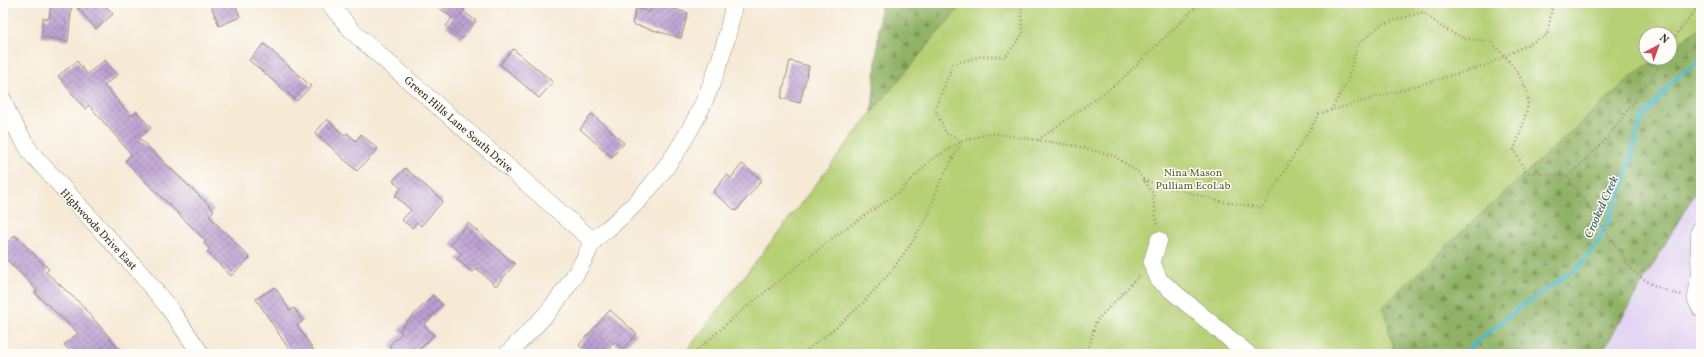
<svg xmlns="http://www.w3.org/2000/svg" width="1704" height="357" font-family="Vollkorn,serif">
	<defs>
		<pattern id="forest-firs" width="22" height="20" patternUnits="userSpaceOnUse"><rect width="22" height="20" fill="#90b266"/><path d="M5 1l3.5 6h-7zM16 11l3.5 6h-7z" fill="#779153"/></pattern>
		<pattern id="building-cross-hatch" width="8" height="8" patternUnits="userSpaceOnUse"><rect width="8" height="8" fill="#bb9fd2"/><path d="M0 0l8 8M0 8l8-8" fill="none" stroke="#9982aa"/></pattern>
	</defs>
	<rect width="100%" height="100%" fill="#fdfcf7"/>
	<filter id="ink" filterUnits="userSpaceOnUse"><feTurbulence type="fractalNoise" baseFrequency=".025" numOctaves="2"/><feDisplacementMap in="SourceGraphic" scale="8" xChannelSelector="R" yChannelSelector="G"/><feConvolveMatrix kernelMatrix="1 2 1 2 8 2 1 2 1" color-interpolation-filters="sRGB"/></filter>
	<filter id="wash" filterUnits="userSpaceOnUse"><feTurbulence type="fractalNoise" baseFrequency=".012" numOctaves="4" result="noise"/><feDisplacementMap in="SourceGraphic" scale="16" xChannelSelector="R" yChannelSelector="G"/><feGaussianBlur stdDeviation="0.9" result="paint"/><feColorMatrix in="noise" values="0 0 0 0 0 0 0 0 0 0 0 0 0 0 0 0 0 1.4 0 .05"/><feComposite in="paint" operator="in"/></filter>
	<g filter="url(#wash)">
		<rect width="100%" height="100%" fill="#f6e9d5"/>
		<!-- built -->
		<path fill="#e2d4f3" d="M 1701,182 L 1701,354 L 1601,354 L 1644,280 Z"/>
		<!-- forest -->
		<path fill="url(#forest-firs)" stroke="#666e42" fill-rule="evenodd" d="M 881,3 L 1701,3 L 1701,182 L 1601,354 L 1216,354 L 872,112 ZM 1646,34 L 1670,34 L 1670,58 L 1646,58 Z"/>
		<!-- park -->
		<path fill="#b6d075" stroke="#787d4a" d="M 963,3 L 1701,3 L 1701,27 L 1670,49 L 1670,34 L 1646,34 L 1646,58 L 1657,58 L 1631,77 L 1468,226 L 1383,306 L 1395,354 L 684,354 L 872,112 Z"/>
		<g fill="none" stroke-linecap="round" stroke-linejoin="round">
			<!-- stream -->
			<path stroke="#4ab8c4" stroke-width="4.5" d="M 1469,354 L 1474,344 L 1519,308 L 1578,268 L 1598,242 L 1625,181 L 1641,120 L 1675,79 L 1701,60"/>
		</g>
		<g id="blocks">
			<!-- building -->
			<g fill="url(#building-cross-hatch)">
				<path d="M 51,3 L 72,3 L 68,41 L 41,37 L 43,18 L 49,19 Z"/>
				<path d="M 73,3 L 103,3 L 113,14 L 96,29 Z"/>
				<path d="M 210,3 L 235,3 L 240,17 L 219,26 Z"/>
				<path d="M 433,3 L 469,3 L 463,11 L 476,21 L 462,39 L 446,26 L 452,18 Z"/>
				<path d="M 653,3 L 688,13 L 681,38 L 632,24 L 636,8 L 650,12 Z"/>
				<path d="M 264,44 L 311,86 L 297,101 L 249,60 Z"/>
				<path d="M 513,49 L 553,82 L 539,98 L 500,64 Z"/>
				<path d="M 105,60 L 118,75 L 104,85 L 131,116 L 137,112 L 151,128 L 139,138 L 214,210 L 209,216 L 250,258 L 231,276 L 207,252 L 210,249 L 204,243 L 206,241 L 125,161 L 131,154 L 89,105 L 85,109 L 58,76 L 77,61 L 87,74 Z"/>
				<path d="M 790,61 L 809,66 L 800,103 L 781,98 Z"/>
				<path d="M 592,114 L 624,143 L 612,157 L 580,129 Z"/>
				<path d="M 327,119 L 345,136 L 347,133 L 356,141 L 361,134 L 378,149 L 357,171 L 315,133 Z"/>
				<path d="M 742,164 L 762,180 L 736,211 L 713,192 L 727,175 L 731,178 Z"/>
				<path d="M 405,168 L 443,201 L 421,226 L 417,222 L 412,228 L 402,220 L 411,210 L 395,196 L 401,188 L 393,181 Z"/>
				<path d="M 468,223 L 515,264 L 496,286 L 476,268 L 472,272 L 457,259 L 462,254 L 450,244 Z"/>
				<path d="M 15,235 L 49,269 L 46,272 L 85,308 L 84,308 L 124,354 L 73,354 L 64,345 L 78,333 L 35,293 L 37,290 L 3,256 L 3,247 Z"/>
				<path d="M 275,287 L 290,311 L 294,308 L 303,321 L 297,325 L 316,354 L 292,354 L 256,299 Z"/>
				<path d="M 433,295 L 443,305 L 424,325 L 434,335 L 415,354 L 397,354 L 389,346 L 402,333 L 399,330 Z"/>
				<path d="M 610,310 L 637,334 L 622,349 L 614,342 L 604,354 L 589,354 L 579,345 Z"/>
			</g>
		</g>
	</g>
	<g filter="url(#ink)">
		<use href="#blocks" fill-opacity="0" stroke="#988a7a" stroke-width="1"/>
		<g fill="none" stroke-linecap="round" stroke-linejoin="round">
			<!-- minor casing -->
			<g stroke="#988a7a" stroke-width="18">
				<g id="minor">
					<path d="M 329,3 L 353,32 L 593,241"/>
					<path d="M 3,100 L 9,116 L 31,153 L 141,274 L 169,308 L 201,354"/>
					<path d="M 1159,240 L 1152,262 L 1159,280 L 1248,354"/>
					<path d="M 1701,270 L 1696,299 L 1701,309"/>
					<path d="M 1700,271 L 1699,233 L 1701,229"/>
					<path d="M 507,354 C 527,334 548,315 564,291 C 571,281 579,269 585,258 C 588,253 589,246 593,242 C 597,236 605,231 611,226 C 622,216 634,206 644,194 C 693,139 721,76 734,3"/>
				</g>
			</g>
			<!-- path -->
			<g stroke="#988a7a" stroke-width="2.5" stroke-dasharray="1 3" stroke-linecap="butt">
				<path d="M 1670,47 L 1679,31 L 1701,3"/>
				<path d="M 1331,110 L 1347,82 L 1358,44 L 1382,24 L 1423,12 L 1443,28 L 1465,39 L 1490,41 C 1503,53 1525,78 1528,96 C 1530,109 1518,137 1514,150 L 1526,172 L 1568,177 L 1633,271 C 1647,283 1663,291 1682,295"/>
				<path d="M 1038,140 L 1119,82 L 1200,3"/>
				<path d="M 1568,177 L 1603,143 L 1651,79 L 1663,58"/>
				<path d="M 1143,180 L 1219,201 L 1262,208 L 1319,114 L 1487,65 L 1547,35 L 1553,3"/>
				<path d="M 693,354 L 739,313 L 839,233 L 899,192 L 931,160 L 962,141 L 992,133 L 1076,146 L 1114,156 L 1138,172 L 1153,194 L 1157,225"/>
				<path d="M 801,354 L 833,330 L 862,304 L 890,273 L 911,244 L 929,213 L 939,184 L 962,141 L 946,133 L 935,109 L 953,64 L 982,56 L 1005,57 L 1023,34 L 1021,3"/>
				<path d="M 1087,354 L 1096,321 L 1140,275"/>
			</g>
			<!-- minor -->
			<use href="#minor" stroke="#fff" stroke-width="17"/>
		</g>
	</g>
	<g text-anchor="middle" stroke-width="3" stroke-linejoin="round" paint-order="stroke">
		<!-- street labels -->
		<g font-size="11" fill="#3b2a1e" stroke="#fdfcf7">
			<text transform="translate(459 124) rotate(41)" y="4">Green Hills Lane South Drive</text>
			<text transform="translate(99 229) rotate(47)" y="4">Highwoods Drive East</text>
		</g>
		<!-- park labels -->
		<g font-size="11" fill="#605c38" stroke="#fdfcf7">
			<text x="1193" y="176">Nina Mason<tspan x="1193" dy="13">Pulliam EcoLab</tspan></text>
		</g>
		<!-- water labels -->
		<g font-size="12" font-style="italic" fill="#405c58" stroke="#fdfcf7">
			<text transform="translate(1601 207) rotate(-66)" y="4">Crooked Creek</text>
		</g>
	</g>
	<!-- margin -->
	<rect width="1704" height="357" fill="none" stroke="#fdfcf7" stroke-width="16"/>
	<!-- north arrow -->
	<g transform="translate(1658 46) rotate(41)"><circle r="19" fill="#fdfcf7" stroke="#afa8a0"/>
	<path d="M0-3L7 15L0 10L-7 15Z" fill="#d1495b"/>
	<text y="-6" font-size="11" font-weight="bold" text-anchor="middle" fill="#3b2a1e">N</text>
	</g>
</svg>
